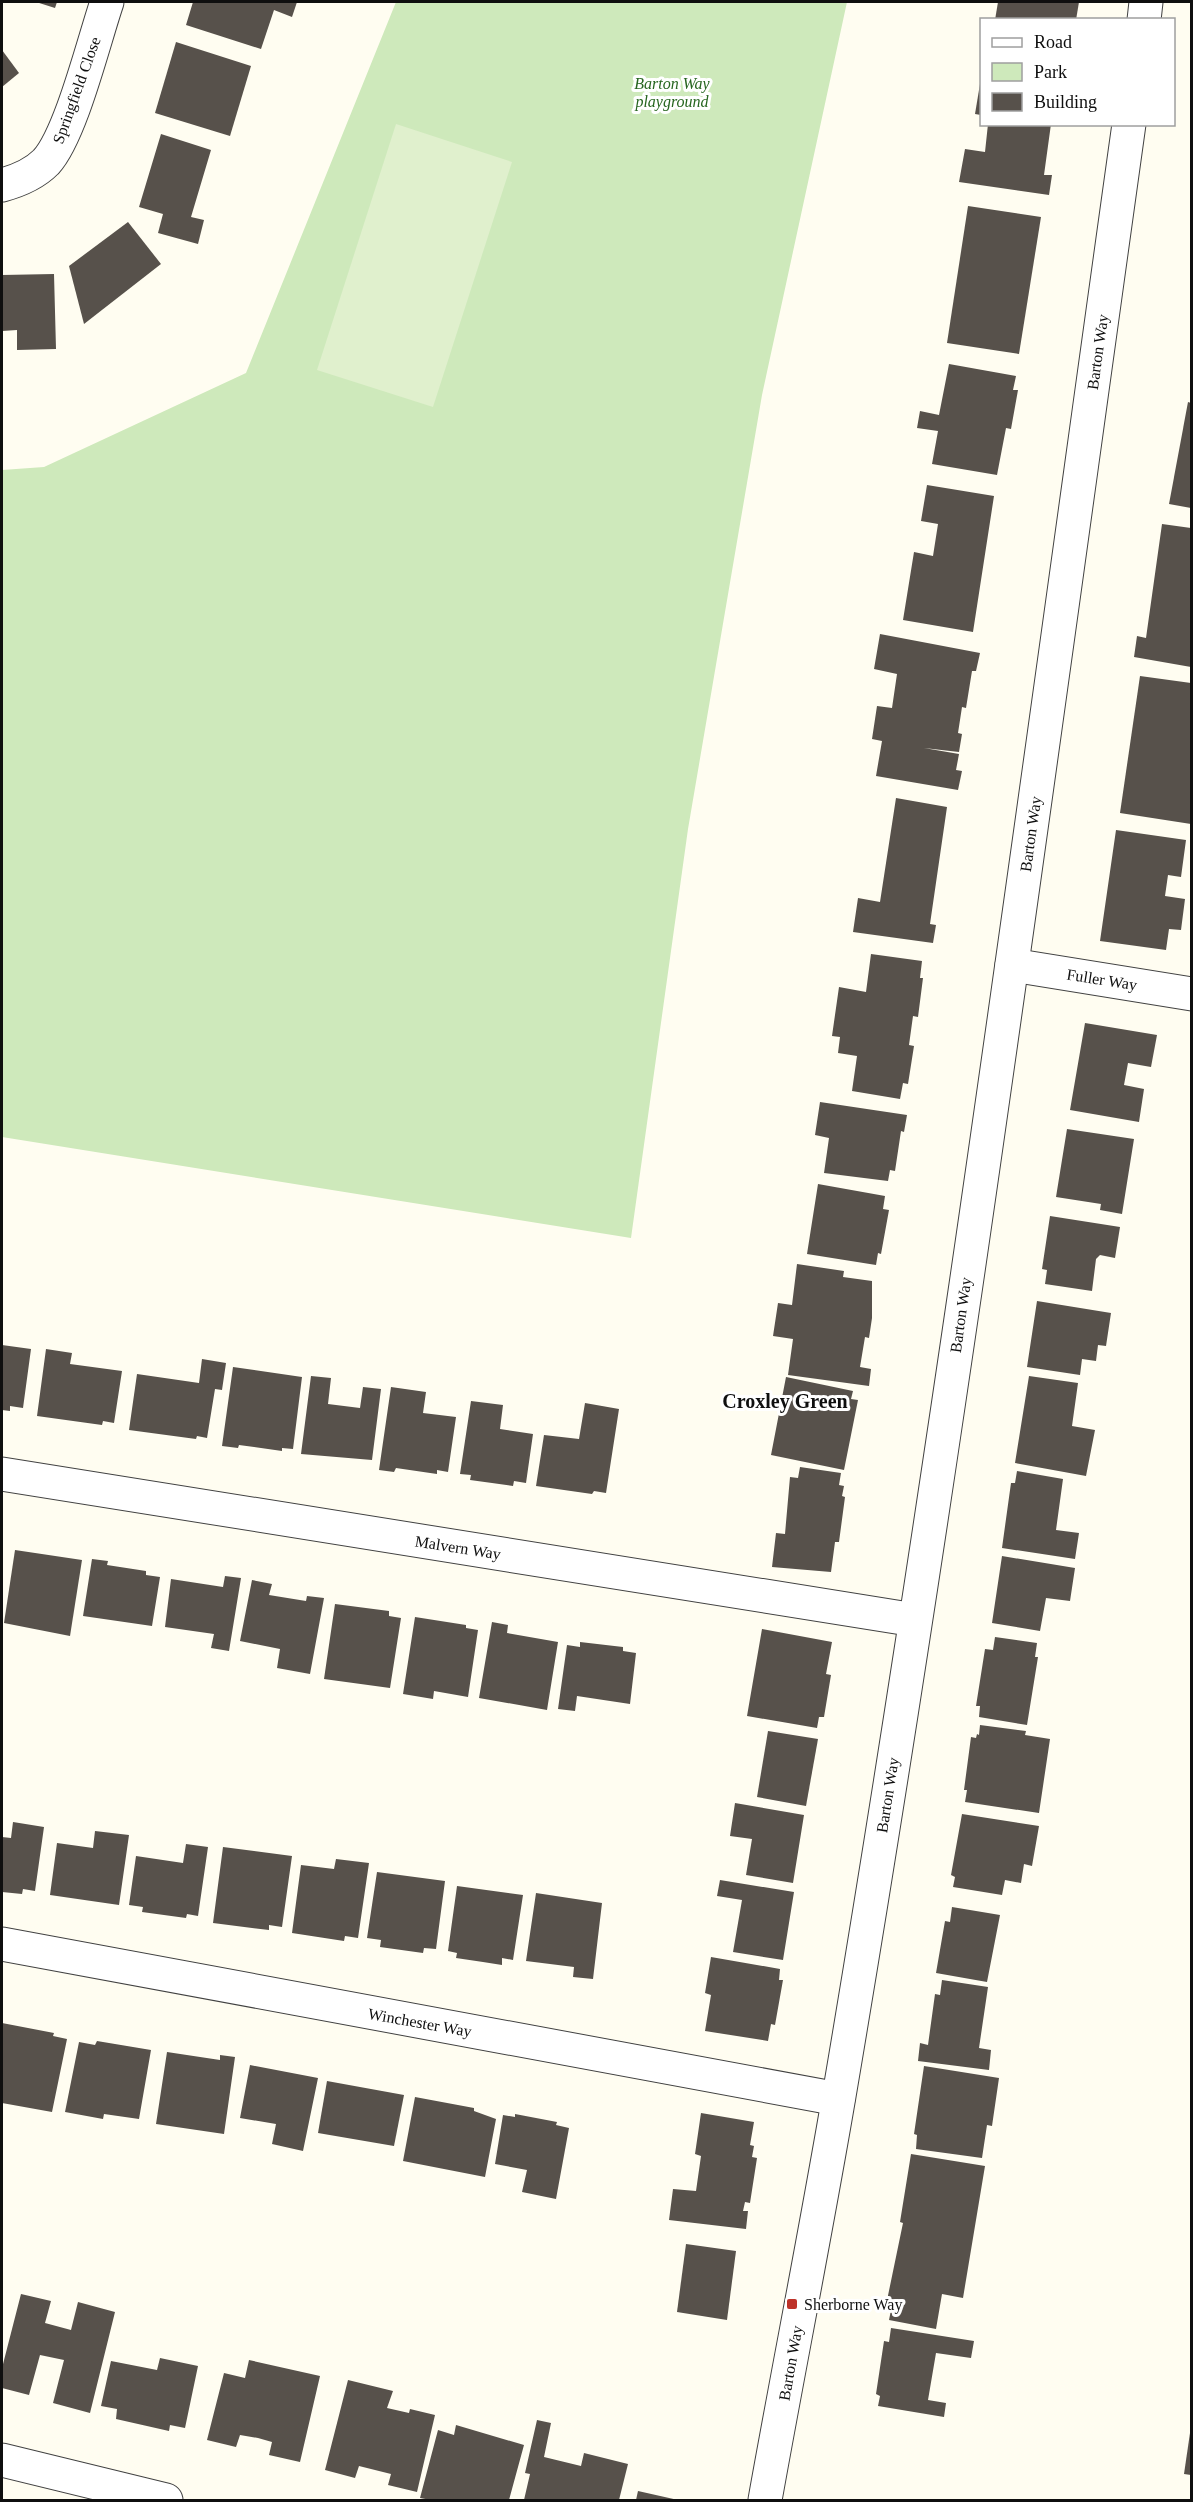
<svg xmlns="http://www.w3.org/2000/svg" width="1193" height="2502" font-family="Georgia,serif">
	<rect width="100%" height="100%" fill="#fffdf1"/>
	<!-- green -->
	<path fill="#cee9bb" d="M 396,2 L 847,2 L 762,395 L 688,829 L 631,1238 L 2,1137 L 2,470 L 44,467 L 246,373 Z"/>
	<!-- pitch -->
	<path fill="#e0f0cd" d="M 396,124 L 512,162 L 433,407 L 317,370 Z"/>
	<!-- building -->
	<g fill="#57514b">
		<path d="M 36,2 L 57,2 L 55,8 Z"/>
		<path d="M 193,2 L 297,2 L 292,17 L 274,10 L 261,49 L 186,25 Z"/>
		<path d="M 998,2 L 1079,2 L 1076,20 L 995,20 Z"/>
		<path d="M 176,42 L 251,66 L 230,136 L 155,113 Z"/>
		<path d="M 2,50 L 19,73 L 2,87 Z"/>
		<path d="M 980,84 L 981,84 L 981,115 L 975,114 Z"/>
		<path d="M 988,124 L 1051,124 L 1044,175 L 1052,175 L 1049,195 L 959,182 L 965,149 L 985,152 Z"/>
		<path d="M 161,134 L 211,150 L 191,217 L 204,220 L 198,244 L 158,233 L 163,214 L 139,207 Z"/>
		<path d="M 968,206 L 1041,217 L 1019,354 L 947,343 Z"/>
		<path d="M 128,222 L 161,264 L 84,324 L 69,266 Z"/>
		<path d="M 54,274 L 56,349 L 17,350 L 17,330 L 2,331 L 2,275 Z"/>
		<path d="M 949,364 L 1016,376 L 1013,390 L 1018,390 L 1011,429 L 1006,428 L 997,475 L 932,464 L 938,431 L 917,428 L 920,411 L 939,415 Z"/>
		<path d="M 1188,402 L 1191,403 L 1191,508 L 1169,504 Z"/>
		<path d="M 927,485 L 994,496 L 973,632 L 903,620 L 914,552 L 933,556 L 938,524 L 921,521 Z"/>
		<path d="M 1162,524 L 1191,528 L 1191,667 L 1134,657 L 1137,636 L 1146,638 Z"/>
		<path d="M 880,634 L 980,653 L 976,671 L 972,671 L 966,708 L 962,707 L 958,733 L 962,734 L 959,752 L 924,748 L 959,754 L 956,770 L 962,771 L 958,790 L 876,776 L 882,741 L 872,739 L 877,706 L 892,708 L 897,674 L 874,669 Z"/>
		<path d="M 1140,676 L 1191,683 L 1191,824 L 1120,813 Z"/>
		<path d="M 896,798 L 947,807 L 930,924 L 936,925 L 933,943 L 853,932 L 858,898 L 880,902 Z"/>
		<path d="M 1116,830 L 1186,840 L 1181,877 L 1168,875 L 1165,896 L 1185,899 L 1181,930 L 1169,929 L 1166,950 L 1100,941 Z"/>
		<path d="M 871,954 L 922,961 L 920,978 L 923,978 L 918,1017 L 913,1016 L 909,1045 L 914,1046 L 908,1084 L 903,1083 L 900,1099 L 852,1091 L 857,1056 L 838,1053 L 840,1037 L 832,1036 L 839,987 L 866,992 Z"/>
		<path d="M 1085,1023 L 1157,1035 L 1151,1067 L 1128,1063 L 1124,1085 L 1144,1089 L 1139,1122 L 1070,1110 Z"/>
		<path d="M 820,1102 L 907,1115 L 904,1132 L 901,1131 L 895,1171 L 890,1170 L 888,1181 L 824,1173 L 829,1138 L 815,1135 Z"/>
		<path d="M 1067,1129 L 1134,1139 L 1122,1214 L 1100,1210 L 1101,1204 L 1056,1197 Z"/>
		<path d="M 818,1184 L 885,1196 L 883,1209 L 889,1210 L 881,1254 L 878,1253 L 876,1265 L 807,1254 Z"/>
		<path d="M 1050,1216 L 1120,1227 L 1115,1258 L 1100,1255 L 1096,1259 L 1092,1291 L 1045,1284 L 1047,1270 L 1042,1269 Z"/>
		<path d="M 797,1264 L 844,1271 L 843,1277 L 872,1281 L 872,1318 L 869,1338 L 865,1337 L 860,1367 L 871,1369 L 869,1386 L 788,1375 L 793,1339 L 773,1336 L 778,1303 L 792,1305 Z"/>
		<path d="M 1037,1301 L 1111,1313 L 1106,1346 L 1098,1345 L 1096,1361 L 1082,1359 L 1080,1375 L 1027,1367 Z"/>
		<path d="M 2,1345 L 31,1349 L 23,1408 L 10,1406 L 10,1411 L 2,1410 Z"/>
		<path d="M 46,1349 L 72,1353 L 70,1364 L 122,1371 L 114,1423 L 103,1421 L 102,1425 L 37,1416 Z"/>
		<path d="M 202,1359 L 226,1363 L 222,1390 L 215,1389 L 207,1438 L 197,1436 L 196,1439 L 129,1430 L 137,1374 L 199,1383 Z"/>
		<path d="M 233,1367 L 302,1377 L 293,1449 L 282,1448 L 282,1451 L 239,1445 L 238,1448 L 222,1446 Z"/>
		<path d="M 311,1376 L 331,1378 L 328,1404 L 360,1408 L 363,1387 L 381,1389 L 372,1460 L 301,1454 Z"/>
		<path d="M 1029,1376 L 1078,1383 L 1072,1426 L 1095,1430 L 1086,1476 L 1015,1463 Z"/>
		<path d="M 786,1377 L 853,1391 L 851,1399 L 858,1400 L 844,1470 L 771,1455 Z"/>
		<path d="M 391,1387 L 426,1392 L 423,1413 L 456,1417 L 448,1472 L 437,1470 L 437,1474 L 396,1468 L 394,1472 L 379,1470 Z"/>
		<path d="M 471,1401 L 503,1405 L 500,1429 L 533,1434 L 526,1483 L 514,1481 L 513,1486 L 492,1483 L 470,1480 L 471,1475 L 460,1474 Z"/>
		<path d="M 585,1403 L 619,1409 L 606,1493 L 594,1491 L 592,1494 L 536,1486 L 544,1435 L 579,1439 Z"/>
		<path d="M 800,1467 L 841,1473 L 839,1485 L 844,1486 L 842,1496 L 845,1497 L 839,1542 L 835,1542 L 831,1572 L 772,1567 L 776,1533 L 785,1534 L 790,1477 L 798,1478 Z"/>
		<path d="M 1017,1471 L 1063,1479 L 1056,1530 L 1079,1533 L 1075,1559 L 1002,1548 L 1011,1483 L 1015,1483 Z"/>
		<path d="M 15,1550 L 82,1560 L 70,1636 L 4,1623 Z"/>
		<path d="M 1002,1556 L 1075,1568 L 1070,1601 L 1046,1598 L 1040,1631 L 992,1623 Z"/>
		<path d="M 92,1559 L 108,1561 L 107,1565 L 146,1571 L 146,1575 L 160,1577 L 152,1626 L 83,1616 Z"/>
		<path d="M 225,1576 L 241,1578 L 229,1651 L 211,1648 L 214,1634 L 165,1627 L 171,1579 L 223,1587 Z"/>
		<path d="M 252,1580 L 272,1584 L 269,1595 L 306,1601 L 307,1596 L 324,1598 L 310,1674 L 277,1668 L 280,1649 L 240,1641 Z"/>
		<path d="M 335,1604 L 389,1611 L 389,1616 L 401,1618 L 390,1688 L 324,1679 Z"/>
		<path d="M 415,1617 L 466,1625 L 466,1628 L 478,1630 L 468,1697 L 434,1691 L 433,1699 L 403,1694 Z"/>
		<path d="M 492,1622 L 508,1625 L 507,1633 L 558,1642 L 547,1710 L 479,1698 Z"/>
		<path d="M 762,1629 L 832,1642 L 826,1674 L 831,1675 L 824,1717 L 819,1717 L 817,1728 L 747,1716 Z"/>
		<path d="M 995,1637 L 1037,1643 L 1035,1657 L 1038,1657 L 1027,1725 L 979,1717 L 980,1706 L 976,1706 L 985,1649 L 993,1650 Z"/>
		<path d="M 580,1642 L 623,1647 L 623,1651 L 636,1653 L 630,1704 L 577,1696 L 575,1711 L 558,1709 L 567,1645 L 580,1647 Z"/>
		<path d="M 980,1725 L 1026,1731 L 1025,1735 L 1050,1739 L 1039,1813 L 965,1802 L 967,1790 L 964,1790 L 971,1737 L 976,1738 L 977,1734 L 979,1735 Z"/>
		<path d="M 768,1731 L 818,1739 L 806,1806 L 757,1797 Z"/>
		<path d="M 735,1803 L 804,1815 L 793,1883 L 746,1875 L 752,1839 L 730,1836 Z"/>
		<path d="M 962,1814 L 1039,1826 L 1032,1866 L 1024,1864 L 1021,1883 L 1005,1880 L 1002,1895 L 953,1887 L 955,1877 L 951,1875 Z"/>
		<path d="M 13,1822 L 44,1827 L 35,1891 L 23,1889 L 22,1894 L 2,1892 L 2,1837 L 11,1838 Z"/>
		<path d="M 95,1831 L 129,1835 L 119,1905 L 50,1895 L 57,1843 L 93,1848 Z"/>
		<path d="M 186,1844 L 208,1847 L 198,1916 L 187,1914 L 186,1918 L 142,1912 L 143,1907 L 129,1905 L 136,1856 L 183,1863 Z"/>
		<path d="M 223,1847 L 292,1856 L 282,1927 L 269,1925 L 269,1930 L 213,1923 Z"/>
		<path d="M 336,1859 L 369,1863 L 358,1938 L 345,1936 L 344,1941 L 292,1933 L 301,1865 L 334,1869 Z"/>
		<path d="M 377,1872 L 445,1881 L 436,1949 L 424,1948 L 423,1953 L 380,1947 L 381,1940 L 367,1938 Z"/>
		<path d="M 720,1880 L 794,1892 L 783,1960 L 733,1952 L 742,1900 L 717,1896 Z"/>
		<path d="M 457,1886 L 523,1895 L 513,1960 L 502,1958 L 502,1965 L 483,1962 L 456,1958 L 457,1953 L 448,1951 Z"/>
		<path d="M 536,1893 L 602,1903 L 593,1979 L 573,1977 L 574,1967 L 526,1961 Z"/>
		<path d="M 952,1907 L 1000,1915 L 987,1982 L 936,1973 L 945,1921 L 950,1922 Z"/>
		<path d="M 711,1957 L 780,1969 L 779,1980 L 783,1980 L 775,2025 L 771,2024 L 768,2041 L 705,2031 L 711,1995 L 705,1993 Z"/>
		<path d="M 942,1980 L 988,1987 L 979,2048 L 991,2050 L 989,2070 L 918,2061 L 920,2043 L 928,2045 L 935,1994 L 940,1995 Z"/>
		<path d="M 2,2023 L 54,2033 L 53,2036 L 67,2039 L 52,2112 L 2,2103 Z"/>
		<path d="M 97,2041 L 151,2050 L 139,2119 L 104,2114 L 103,2119 L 65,2112 L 79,2042 L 95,2045 Z"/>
		<path d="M 167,2052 L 220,2060 L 220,2055 L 235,2057 L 224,2134 L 156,2124 Z"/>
		<path d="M 250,2065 L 318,2078 L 303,2151 L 272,2144 L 276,2124 L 240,2118 Z"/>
		<path d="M 924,2066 L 999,2078 L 992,2126 L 987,2125 L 982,2158 L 916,2149 L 917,2135 L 914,2134 Z"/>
		<path d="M 327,2081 L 404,2095 L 394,2146 L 318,2133 Z"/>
		<path d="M 415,2097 L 474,2108 L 474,2111 L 496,2119 L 485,2177 L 403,2161 Z"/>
		<path d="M 701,2113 L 754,2122 L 750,2145 L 754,2146 L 752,2157 L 757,2158 L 750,2203 L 745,2202 L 743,2211 L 748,2211 L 746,2229 L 669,2220 L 673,2189 L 696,2191 L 701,2156 L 695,2154 Z"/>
		<path d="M 515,2114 L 557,2122 L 556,2125 L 569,2128 L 556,2199 L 522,2192 L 527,2170 L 495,2164 L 503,2115 L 515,2117 Z"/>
		<path d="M 911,2154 L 985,2166 L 963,2298 L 942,2294 L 936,2329 L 889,2320 L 891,2310 L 885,2310 L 903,2223 L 900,2222 Z"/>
		<path d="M 686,2244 L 736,2251 L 727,2320 L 677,2312 Z"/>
		<path d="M 21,2294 L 51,2301 L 45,2323 L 71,2330 L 78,2302 L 115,2312 L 90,2413 L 53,2403 L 64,2360 L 40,2355 L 29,2395 L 2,2388 L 2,2368 Z"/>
		<path d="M 891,2328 L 974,2341 L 971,2358 L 936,2353 L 928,2400 L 946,2403 L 944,2417 L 878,2406 L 880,2396 L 876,2394 L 884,2341 L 889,2342 Z"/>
		<path d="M 160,2358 L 198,2366 L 185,2428 L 170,2425 L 169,2431 L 116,2419 L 117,2409 L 101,2406 L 111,2361 L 157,2370 Z"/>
		<path d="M 249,2360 L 320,2376 L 300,2462 L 269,2455 L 272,2442 L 258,2438 L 240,2435 L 236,2447 L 207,2440 L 224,2373 L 245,2378 Z"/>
		<path d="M 348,2380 L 393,2391 L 387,2408 L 409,2413 L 410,2409 L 435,2415 L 417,2492 L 388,2485 L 391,2474 L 359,2466 L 355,2478 L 325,2470 Z"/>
		<path d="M 537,2420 L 551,2423 L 544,2457 L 581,2466 L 584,2453 L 628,2464 L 619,2500 L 524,2500 L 530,2474 L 525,2473 Z"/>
		<path d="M 456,2425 L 524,2445 L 509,2500 L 431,2500 L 420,2498 L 438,2430 L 454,2435 Z"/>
		<path d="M 1190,2433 L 1191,2433 L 1191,2475 L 1184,2474 Z"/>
		<path d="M 638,2491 L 678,2500 L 636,2500 Z"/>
	</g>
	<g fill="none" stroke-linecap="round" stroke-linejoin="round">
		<!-- minor casing -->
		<g stroke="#424242" stroke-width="35">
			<g id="minor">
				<path d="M 1144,20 L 1146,2"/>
				<path d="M 2,185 C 17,181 35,173 46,162 C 71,135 94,40 107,2"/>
				<path d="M 1012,965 L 1192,994"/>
				<path d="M 2,1474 L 915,1620"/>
				<path d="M 2,1944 L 838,2099"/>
				<path d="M 2,2460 L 166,2500"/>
				<path d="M 765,2500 C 789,2366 816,2231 839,2096 C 950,1441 1037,782 1129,124"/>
			</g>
		</g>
		<!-- minor -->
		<use href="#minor" stroke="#fff" stroke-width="33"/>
	</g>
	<!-- markers -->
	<rect fill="#bd3229" stroke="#fff" stroke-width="2" x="786" y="2298" width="12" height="12" rx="3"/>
	<g text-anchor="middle" stroke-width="6" stroke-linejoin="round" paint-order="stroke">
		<!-- park labels -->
		<g font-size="16" font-style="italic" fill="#276620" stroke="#fff">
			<text x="672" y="89">Barton Way<tspan x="672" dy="18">playground</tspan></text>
		</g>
		<!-- street labels -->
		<g font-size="16" fill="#0f0f0f" stroke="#fff">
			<text transform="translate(76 90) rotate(-70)" y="6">Springfield Close</text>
			<text transform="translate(1097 352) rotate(-82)" y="6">Barton Way</text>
			<text transform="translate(1030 834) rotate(-82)" y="6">Barton Way</text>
			<text transform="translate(1102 979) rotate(9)" y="6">Fuller Way</text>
			<text transform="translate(960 1315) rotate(-82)" y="6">Barton Way</text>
			<text transform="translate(458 1547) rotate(9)" y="6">Malvern Way</text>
			<text transform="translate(887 1795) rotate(-81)" y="6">Barton Way</text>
			<text transform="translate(420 2022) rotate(10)" y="6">Winchester Way</text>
			<text transform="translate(790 2363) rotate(-80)" y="6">Barton Way</text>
		</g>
		<!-- poi labels -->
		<g font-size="16" fill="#0f0f0f" stroke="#fff" text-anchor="start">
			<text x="804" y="2310">Sherborne Way</text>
		</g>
		<!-- quarter labels -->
		<g font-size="20" font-weight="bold" fill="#0f0f0f" stroke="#fff">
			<text x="785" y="1408">Croxley Green</text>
		</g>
	</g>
	<!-- border -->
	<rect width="1193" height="2502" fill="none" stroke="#0f0f0f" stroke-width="6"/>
	<!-- legend -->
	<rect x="980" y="18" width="195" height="108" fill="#ffffff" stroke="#9f9f9f" stroke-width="1.5"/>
	<rect x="992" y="38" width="30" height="9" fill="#ffffff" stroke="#9f9f9f" stroke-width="1.5"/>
	<text x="1034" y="48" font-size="18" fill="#0f0f0f">Road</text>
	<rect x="992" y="63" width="30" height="18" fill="#cee9bb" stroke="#9f9f9f" stroke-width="1.5"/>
	<text x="1034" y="78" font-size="18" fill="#0f0f0f">Park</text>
	<rect x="992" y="93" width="30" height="18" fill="#57514b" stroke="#9f9f9f" stroke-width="1.5"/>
	<text x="1034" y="108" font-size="18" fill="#0f0f0f">Building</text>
</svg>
